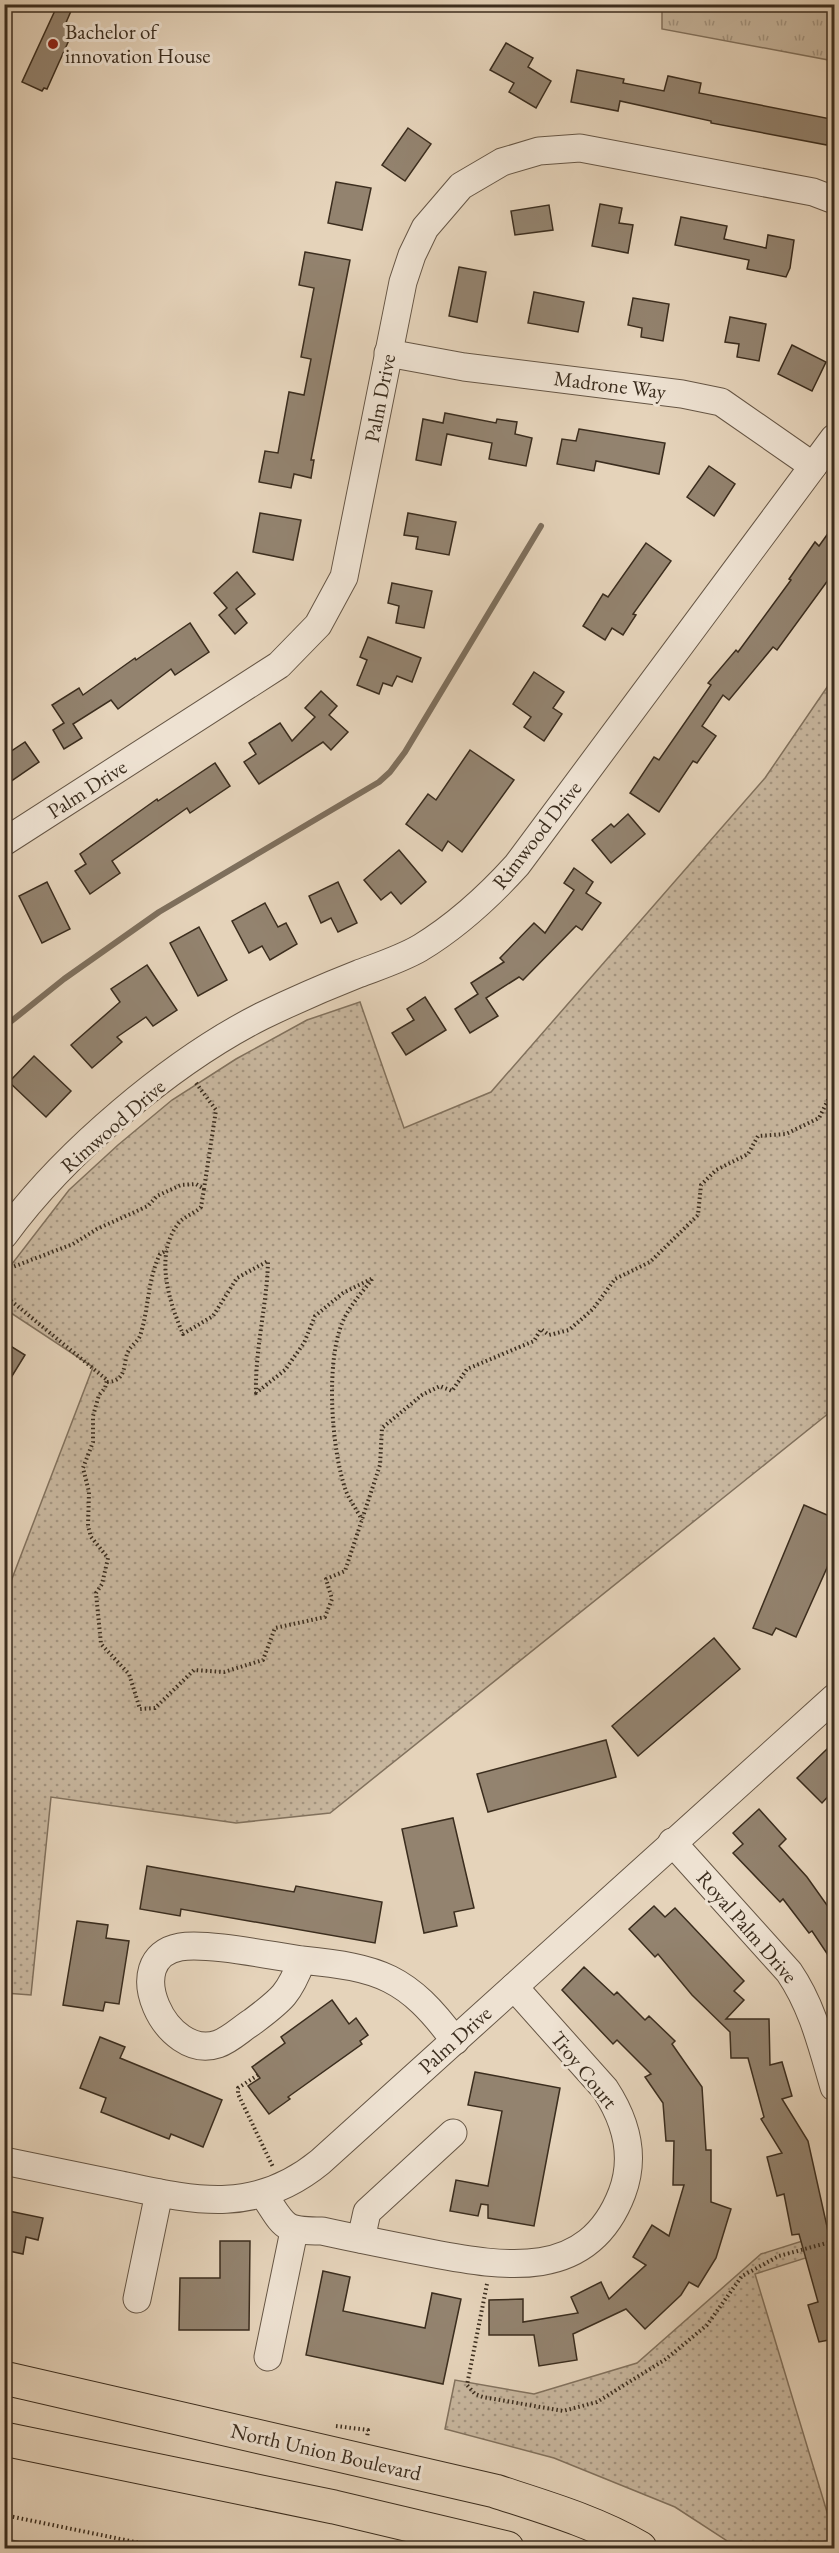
<svg xmlns="http://www.w3.org/2000/svg" width="839" height="2553" font-family="'EB Garamond',serif">
	<defs>
		<pattern id="grass-tufts" width="24" height="20" patternUnits="userSpaceOnUse" patternTransform="scale(1.5)"><rect width="24" height="20" fill="#c8b79f"/><path d="M3 7l-1-3M5 7V3M7 7l1-3M15 17l-1-3M17 17v-4M19 17l1-3" fill="none" stroke="#a49581"/></pattern>
		<pattern id="park-dots" width="8" height="8" patternUnits="userSpaceOnUse" patternTransform="scale(1.5)"><rect width="8" height="8" fill="#c8b79f"/><path d="M2 2h.1M6 6h.1" fill="none" stroke="#a49581" stroke-width="1.8" stroke-linecap="round"/></pattern>
	</defs>
	<rect width="100%" height="100%" fill="#e5d3ba"/>
	<filter id="stains"><feTurbulence type="fractalNoise" baseFrequency=".00333" numOctaves="4"/><feColorMatrix values="0 0 0 0 .2 0 0 0 0 .09 0 0 0 0 .02 0 0 0 .5 -.17"/></filter>
	<radialGradient id="worn" r=".72"><stop offset=".6" stop-color="#630" stop-opacity="0"/><stop offset="1" stop-color="#630" stop-opacity=".3"/></radialGradient>
	<!-- grass -->
	<path fill="url(#grass-tufts)" stroke="#82725e" stroke-width="1.5" d="M 662,5 L 834,5 L 834,61 L 662,29 Z"/>
	<!-- park -->
	<g fill="url(#park-dots)" stroke="#82725e" stroke-width="1.5">
		<path d="M 834,677 L 834,1409 L 330,1813 L 236,1823 L 51,1797 L 31,1995 L 5,1993 L 4,1820 L 8,1792 L 4,1744 L 5,1597 L 93,1367 L 5,1309 L 5,1273 L 69,1190 L 118,1145 L 172,1100 L 236,1059 L 307,1020 L 360,1002 L 404,1128 L 491,1092 L 765,778 Z"/>
		<path d="M 834,2231 L 834,2249 L 755,2274 L 834,2535 L 834,2548 L 738,2548 L 675,2507 L 554,2458 L 445,2429 L 455,2380 L 534,2394 L 637,2363 L 761,2254 Z"/>
	</g>
	<g fill="none" stroke-linecap="round" stroke-linejoin="round">
		<!-- stream -->
		<g stroke="#7e6f5c" stroke-width="6">
			<path d="M 4,1027 L 64,979 L 159,912 L 379,782 L 390,772 L 405,752 L 541,526"/>
			<path d="M 4,2541 L 41,2548"/>
		</g>
	</g>
	<!-- building -->
	<g fill="#93836f" stroke="#3b2d1e" stroke-width="1.5">
		<path d="M 58,4 L 74,4 L 65,25 L 74,29 L 47,89 L 44,88 L 42,91 L 22,82 Z"/>
		<path d="M 506,43 L 533,58 L 528,67 L 551,81 L 536,108 L 509,92 L 514,83 L 490,70 Z"/>
		<path d="M 577,70 L 624,79 L 623,83 L 664,91 L 668,76 L 701,83 L 699,93 L 831,119 L 827,145 L 711,123 L 711,121 L 620,101 L 618,111 L 571,102 Z"/>
		<path d="M 408,128 L 431,144 L 405,181 L 382,165 Z"/>
		<path d="M 336,182 L 371,188 L 362,230 L 328,223 Z"/>
		<path d="M 600,204 L 622,208 L 619,223 L 633,225 L 628,253 L 592,246 Z"/>
		<path d="M 549,205 L 553,230 L 515,235 L 511,211 Z"/>
		<path d="M 681,217 L 727,226 L 724,239 L 766,248 L 768,235 L 794,240 L 790,268 L 786,277 L 747,269 L 749,260 L 675,245 Z"/>
		<path d="M 305,252 L 350,260 L 311,460 L 314,460 L 311,478 L 294,474 L 291,488 L 259,482 L 265,451 L 278,453 L 289,392 L 304,395 L 311,359 L 301,357 L 314,288 L 299,285 Z"/>
		<path d="M 459,267 L 486,272 L 477,322 L 449,316 Z"/>
		<path d="M 534,292 L 584,302 L 578,332 L 528,323 Z"/>
		<path d="M 633,298 L 669,304 L 663,341 L 641,337 L 642,328 L 628,325 Z"/>
		<path d="M 730,317 L 766,324 L 759,361 L 737,357 L 739,344 L 725,342 Z"/>
		<path d="M 792,345 L 826,362 L 812,391 L 778,374 Z"/>
		<path d="M 445,413 L 496,423 L 497,419 L 517,422 L 515,434 L 532,438 L 526,466 L 489,459 L 492,443 L 447,434 L 441,465 L 416,460 L 423,419 L 443,423 Z"/>
		<path d="M 579,429 L 665,443 L 659,474 L 596,461 L 594,471 L 557,464 L 562,439 L 576,441 Z"/>
		<path d="M 709,466 L 735,484 L 714,516 L 687,497 Z"/>
		<path d="M 260,513 L 301,520 L 293,560 L 253,552 Z"/>
		<path d="M 408,513 L 456,522 L 449,555 L 416,549 L 418,537 L 404,535 Z"/>
		<path d="M 834,525 L 834,572 L 777,650 L 773,647 L 729,700 L 723,695 L 702,726 L 716,736 L 697,763 L 693,761 L 659,812 L 630,793 L 654,757 L 659,760 L 711,685 L 708,683 L 736,650 L 738,652 L 791,580 L 789,579 L 815,542 L 819,546 Z"/>
		<path d="M 646,543 L 671,561 L 633,614 L 636,615 L 623,635 L 612,628 L 605,640 L 583,626 L 603,594 L 608,597 Z"/>
		<path d="M 237,572 L 255,594 L 236,609 L 247,623 L 235,634 L 219,615 L 227,608 L 214,593 Z"/>
		<path d="M 392,583 L 432,591 L 424,628 L 396,623 L 399,606 L 388,603 Z"/>
		<path d="M 190,623 L 209,652 L 175,675 L 171,669 L 118,709 L 111,700 L 73,724 L 82,738 L 64,749 L 53,730 L 64,723 L 52,705 L 79,688 L 83,695 L 135,658 L 136,660 Z"/>
		<path d="M 368,637 L 421,658 L 412,682 L 397,676 L 392,686 L 383,683 L 379,694 L 357,685 L 367,660 L 360,657 Z"/>
		<path d="M 534,672 L 564,692 L 553,708 L 562,714 L 544,741 L 524,727 L 531,717 L 513,704 Z"/>
		<path d="M 321,691 L 337,706 L 329,715 L 348,732 L 331,750 L 323,742 L 259,784 L 244,762 L 256,754 L 249,743 L 280,723 L 292,741 L 315,717 L 305,708 Z"/>
		<path d="M 25,742 L 39,762 L 4,786 L 4,756 Z"/>
		<path d="M 470,750 L 514,780 L 462,852 L 448,841 L 442,851 L 406,824 L 428,794 L 436,800 Z"/>
		<path d="M 215,763 L 230,786 L 190,813 L 187,808 L 112,861 L 120,873 L 90,894 L 75,871 L 86,864 L 80,854 L 157,799 L 158,801 Z"/>
		<path d="M 628,814 L 645,834 L 611,863 L 592,840 L 611,824 L 614,827 Z"/>
		<path d="M 399,850 L 426,882 L 401,904 L 391,892 L 381,900 L 364,880 Z"/>
		<path d="M 574,868 L 593,882 L 586,893 L 601,903 L 582,930 L 576,926 L 523,980 L 519,977 L 486,998 L 498,1016 L 470,1033 L 455,1009 L 478,994 L 471,983 L 504,962 L 500,958 L 534,923 L 545,933 L 574,890 L 564,883 Z"/>
		<path d="M 47,882 L 70,929 L 42,943 L 19,896 Z"/>
		<path d="M 338,882 L 357,923 L 338,932 L 331,918 L 321,923 L 309,896 Z"/>
		<path d="M 265,903 L 278,927 L 286,923 L 297,944 L 270,960 L 262,946 L 249,953 L 232,921 Z"/>
		<path d="M 199,927 L 227,980 L 198,996 L 170,943 Z"/>
		<path d="M 147,965 L 177,1010 L 153,1026 L 146,1017 L 117,1037 L 122,1042 L 92,1068 L 71,1045 L 120,1002 L 111,989 Z"/>
		<path d="M 425,997 L 446,1030 L 406,1055 L 392,1033 L 414,1020 L 407,1009 Z"/>
		<path d="M 34,1056 L 71,1091 L 46,1117 L 9,1082 Z"/>
		<path d="M 4,1342 L 25,1355 L 4,1389 Z"/>
		<path d="M 804,1505 L 834,1518 L 834,1552 L 796,1637 L 776,1628 L 772,1635 L 753,1628 Z"/>
		<path d="M 714,1638 L 740,1669 L 638,1756 L 612,1726 Z"/>
		<path d="M 606,1740 L 616,1777 L 488,1812 L 477,1774 Z"/>
		<path d="M 827,1749 L 834,1756 L 834,1790 L 822,1803 L 797,1778 Z"/>
		<path d="M 759,1809 L 786,1839 L 779,1846 L 807,1877 L 834,1915 L 834,1964 L 812,1931 L 809,1933 L 783,1899 L 780,1902 L 733,1853 L 743,1844 L 733,1833 Z"/>
		<path d="M 453,1818 L 474,1908 L 454,1912 L 457,1926 L 424,1933 L 402,1829 Z"/>
		<path d="M 147,1866 L 294,1892 L 296,1886 L 382,1902 L 375,1943 L 181,1909 L 180,1916 L 140,1909 Z"/>
		<path d="M 654,1906 L 665,1917 L 675,1908 L 744,1981 L 734,1991 L 744,2000 L 726,2019 L 769,2019 L 770,2065 L 782,2062 L 792,2096 L 782,2099 L 808,2141 L 834,2258 L 834,2343 L 830,2344 L 829,2340 L 819,2342 L 808,2305 L 818,2302 L 799,2234 L 792,2235 L 784,2194 L 777,2196 L 767,2157 L 782,2153 L 761,2119 L 764,2117 L 748,2058 L 731,2058 L 730,2032 L 692,1995 L 658,1954 L 655,1957 L 629,1929 Z"/>
		<path d="M 77,1921 L 108,1925 L 106,1938 L 129,1941 L 119,2004 L 105,2002 L 103,2011 L 63,2005 Z"/>
		<path d="M 584,1967 L 614,1995 L 617,1992 L 645,2020 L 649,2016 L 675,2041 L 672,2044 L 702,2087 L 706,2150 L 711,2150 L 711,2202 L 731,2209 L 716,2258 L 698,2287 L 689,2282 L 681,2295 L 645,2329 L 626,2309 L 573,2334 L 577,2360 L 539,2366 L 534,2335 L 489,2335 L 489,2300 L 523,2299 L 523,2322 L 578,2313 L 571,2297 L 601,2282 L 609,2299 L 646,2265 L 633,2257 L 652,2225 L 669,2236 L 684,2185 L 673,2185 L 674,2141 L 666,2141 L 663,2103 L 645,2077 L 651,2074 L 617,2040 L 613,2044 L 562,1990 Z"/>
		<path d="M 332,2000 L 349,2024 L 356,2018 L 368,2035 L 360,2041 L 362,2044 L 288,2097 L 290,2099 L 269,2114 L 248,2086 L 260,2078 L 252,2067 L 285,2043 L 281,2037 Z"/>
		<path d="M 100,2037 L 125,2047 L 120,2058 L 222,2100 L 203,2147 L 171,2134 L 169,2139 L 101,2112 L 106,2098 L 80,2088 Z"/>
		<path d="M 475,2072 L 560,2088 L 534,2226 L 488,2218 L 488,2205 L 481,2204 L 478,2216 L 450,2211 L 456,2180 L 488,2186 L 502,2111 L 468,2105 Z"/>
		<path d="M 4,2210 L 43,2218 L 38,2240 L 26,2237 L 23,2254 L 4,2250 Z"/>
		<path d="M 220,2241 L 250,2241 L 249,2330 L 179,2330 L 180,2278 L 220,2278 Z"/>
		<path d="M 323,2271 L 350,2277 L 343,2311 L 425,2328 L 432,2293 L 461,2299 L 443,2384 L 306,2355 Z"/>
	</g>
	<g fill="none" stroke-linecap="round" stroke-linejoin="round">
		<!-- minor casing -->
		<g stroke="#665645" stroke-width="29">
			<g id="minor">
				<path d="M 388,353 L 464,367 L 682,394 L 721,402 L 813,466"/>
				<path d="M 4,842 L 279,665 L 318,625 L 344,577 L 403,282 L 412,255 L 425,228 L 461,186 L 502,162 L 539,151 L 580,148 L 813,192 L 834,200"/>
				<path d="M 4,1235 C 64,1153 171,1062 262,1016 C 293,1001 325,987 358,974 C 379,966 401,959 420,948 C 456,926 489,896 517,865 L 834,438"/>
				<path d="M 672,1842 L 789,1972 C 813,2007 822,2047 834,2087"/>
				<path d="M 302,1960 C 272,1956 206,1942 180,1947 C 118,1958 166,2062 218,2044 C 230,2040 241,2029 252,2022 C 281,2000 289,1995 302,1960 C 380,1968 407,1976 455,2041"/>
				<path d="M 4,2161 C 43,2169 82,2177 121,2185 C 196,2201 255,2215 320,2162 L 834,1698"/>
				<path d="M 263,2194 C 285,2226 281,2231 322,2231 C 358,2239 394,2246 430,2253 C 504,2267 588,2282 622,2193 C 636,2156 626,2121 605,2089 L 514,1987"/>
				<path d="M 361,2239 L 367,2212 L 453,2133"/>
				<path d="M 137,2299 L 159,2193"/>
				<path d="M 268,2357 L 294,2231"/>
			</g>
		</g>
		<!-- major casing -->
		<g stroke="#3b2d1e" stroke-width="35">
			<g id="major">
				<path d="M 4,2378 L 495,2491 C 544,2507 596,2522 640,2548"/>
				<path d="M 4,2439 L 334,2507 L 507,2548"/>
			</g>
		</g>
		<!-- path -->
		<g stroke="#3b2d1e" stroke-width="4" stroke-dasharray="1.5 3" stroke-linecap="butt">
			<path d="M 196,1083 L 216,1110 L 204,1189"/>
			<path d="M 10,1268 L 73,1244 L 97,1229 L 148,1206 L 157,1196 L 181,1185 L 196,1184 L 204,1189 L 201,1207 C 194,1214 184,1216 178,1224 C 154,1255 169,1302 183,1334 L 213,1316 L 237,1278 L 268,1261 C 267,1305 255,1348 256,1393 L 285,1370 L 304,1343 L 315,1316 L 343,1293 L 373,1278 C 364,1290 353,1302 346,1315 C 324,1353 331,1450 346,1491 C 350,1501 357,1510 362,1520"/>
			<path d="M 4,1295 L 107,1380 L 105,1388 L 99,1395 L 93,1416 L 93,1442 L 83,1468 L 89,1492 L 88,1526 L 91,1537 L 108,1558 L 102,1584 L 96,1593 L 101,1644 L 129,1674 L 140,1709 L 155,1708 L 194,1670 L 224,1672 L 263,1660 L 275,1628 L 325,1617 L 332,1599 L 326,1579 L 345,1571 L 380,1465 L 382,1428 L 422,1395 L 440,1386 L 452,1391 L 467,1369 L 534,1341 L 541,1329 L 549,1335 L 569,1330 L 593,1309 L 615,1279 L 650,1262 L 698,1215 L 701,1185 L 716,1170 L 748,1154 L 758,1136 L 786,1134 L 819,1118 L 834,1088"/>
			<path d="M 107,1382 C 129,1381 122,1361 129,1350 C 132,1345 138,1341 140,1336 C 149,1309 147,1281 160,1254 L 167,1250"/>
			<path d="M 258,2075 L 238,2088 L 238,2094 L 273,2167"/>
			<path d="M 487,2284 L 467,2385 L 475,2394 L 483,2397 L 563,2411 L 597,2402 L 666,2359 L 707,2325 L 742,2276 L 779,2256 L 834,2241"/>
			<path d="M 336,2426 L 368,2430 L 367,2438"/>
			<path d="M 4,2515 L 164,2548"/>
		</g>
		<!-- minor -->
		<use href="#minor" stroke="#eee2d2" stroke-width="27"/>
		<!-- major -->
		<use href="#major" stroke="#e5d3ba" stroke-width="33"/>
	</g>
	<!-- markers -->
	<circle fill="#8f2418" stroke="#eee2d2" stroke-width="2" cx="53" cy="44" r="6"/>
	<g text-anchor="middle" stroke-width="6" stroke-linejoin="round" paint-order="stroke">
		<!-- poi labels -->
		<g font-size="21" fill="#3b2d1e" stroke="#eee2d2" text-anchor="start">
			<text x="65" y="39">Bachelor of<tspan x="65" dy="24">innovation House</tspan></text>
		</g>
		<!-- street labels -->
		<g font-size="21" fill="#3b2d1e" stroke="#eee2d2">
			<text transform="translate(610 385) rotate(7)" y="7">Madrone Way</text>
			<text transform="translate(380 398) rotate(-79)" y="7">Palm Drive</text>
			<text transform="translate(87 789) rotate(-33)" y="7">Palm Drive</text>
			<text transform="translate(537 835) rotate(-52)" y="7">Rimwood Drive</text>
			<text transform="translate(113 1126) rotate(-41)" y="7">Rimwood Drive</text>
			<text transform="translate(747 1927) rotate(49)" y="7">Royal Palm Drive</text>
			<text transform="translate(455 2040) rotate(-42)" y="7">Palm Drive</text>
			<text transform="translate(584 2070) rotate(51)" y="7">Troy Court</text>
			<text transform="translate(326 2452) rotate(13)" y="7">North Union Boulevard</text>
		</g>
	</g>
	<!-- margin -->
	<rect width="839" height="2553" fill="none" stroke="#e5d3ba" stroke-width="24"/>
	<rect x="6" y="6" width="827" height="2541" fill="none" stroke="#3b2d1e" stroke-width="3"/>
	<rect x="12" y="12" width="815" height="2529" fill="none" stroke="#3b2d1e" stroke-width="1.5"/>
	<rect width="100%" height="100%" filter="url(#stains)"/>
	<rect width="100%" height="100%" fill="url(#worn)"/>
</svg>
